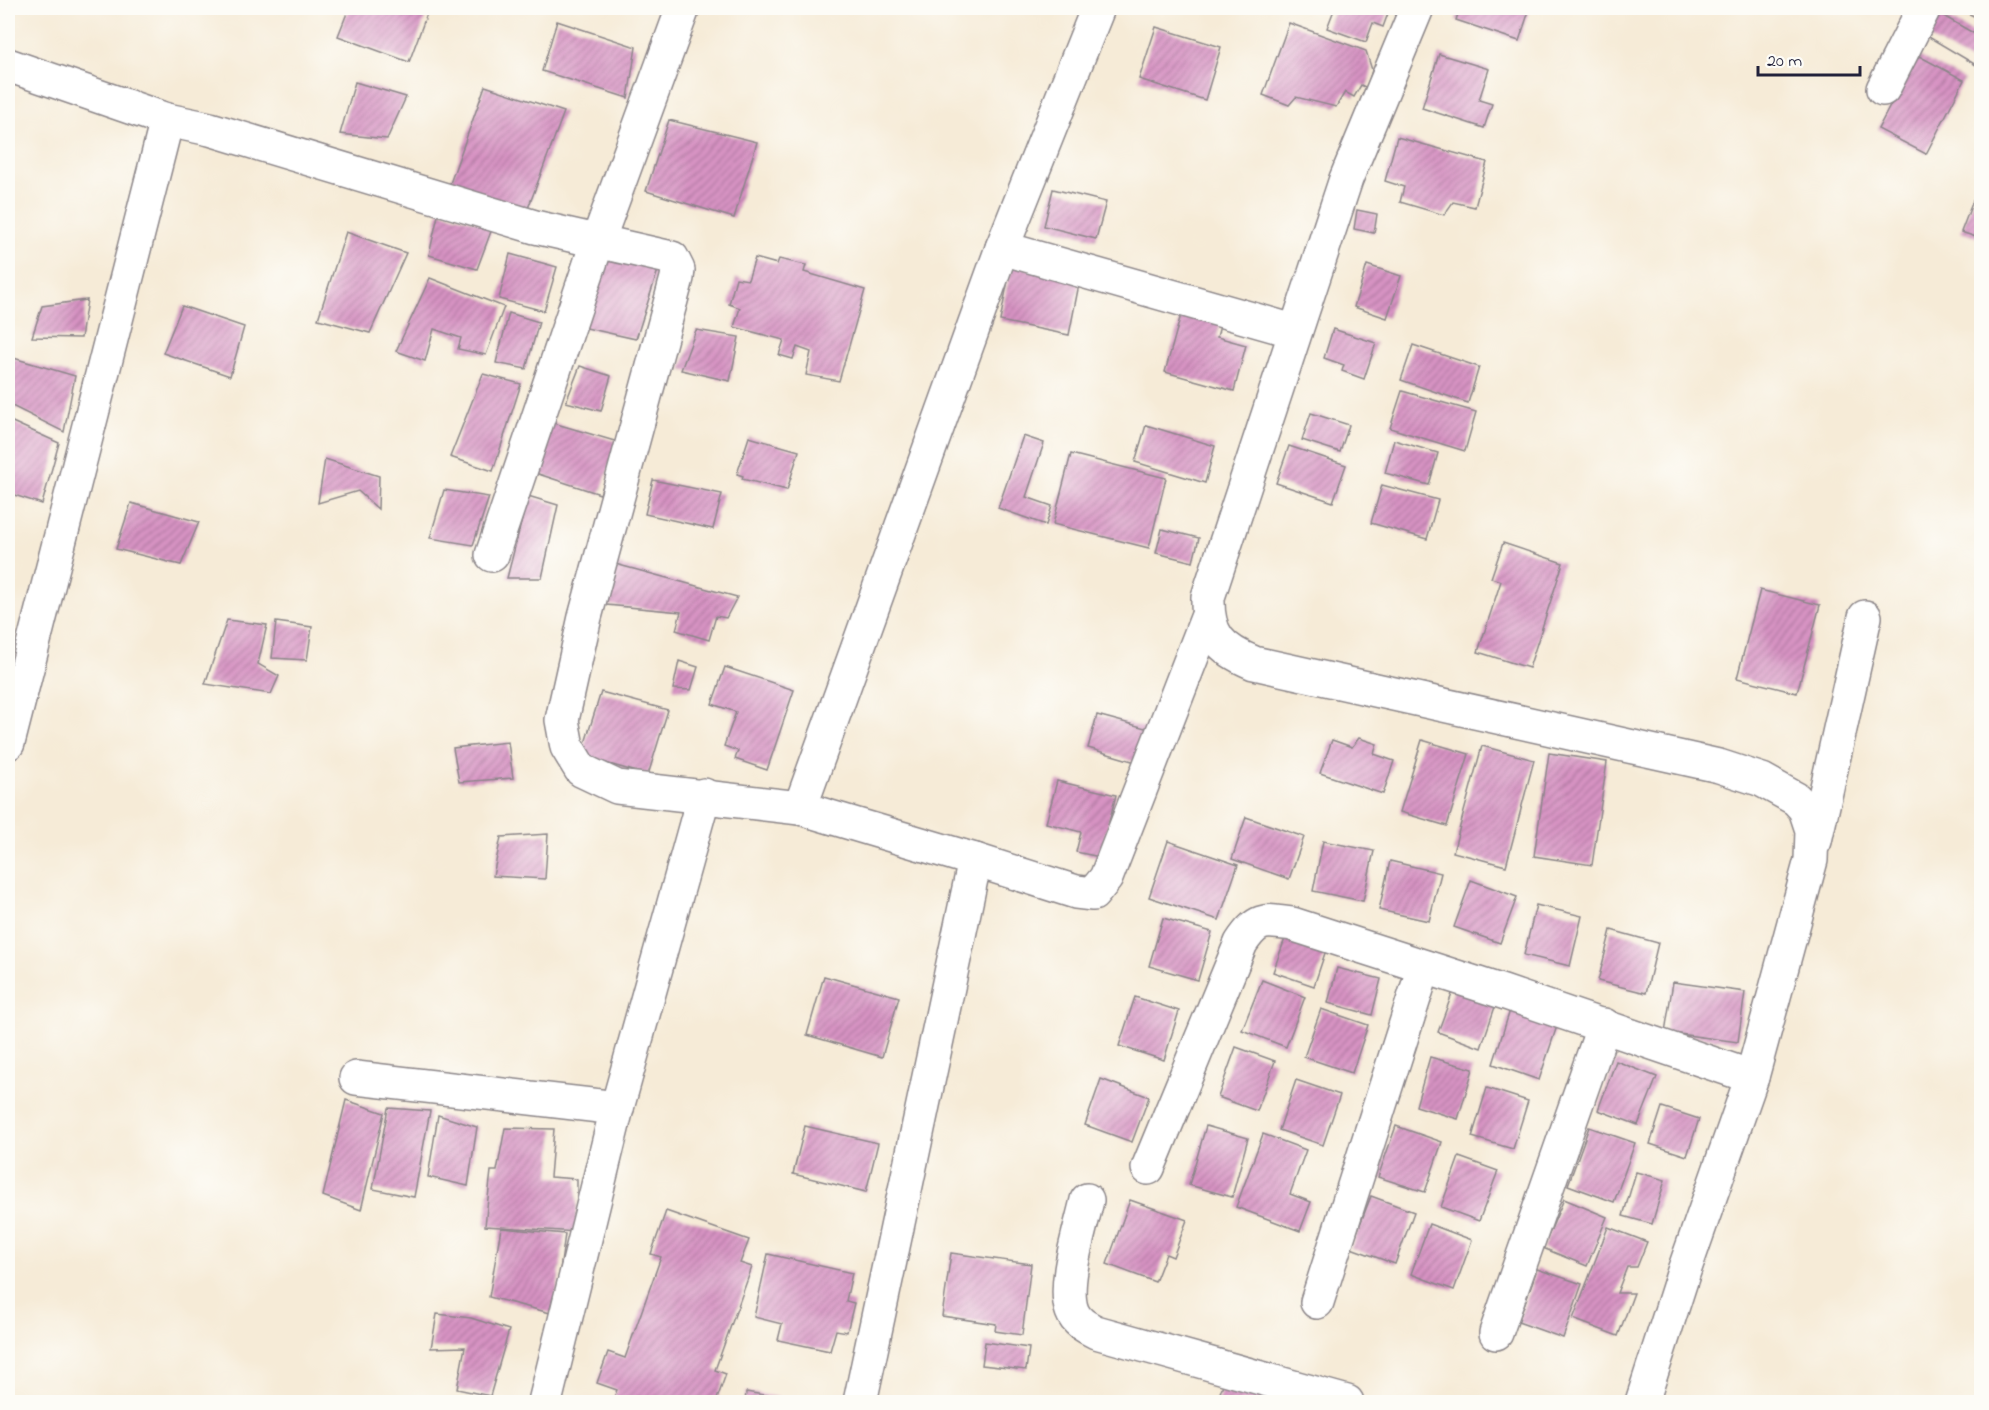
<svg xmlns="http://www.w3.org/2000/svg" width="1989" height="1410" font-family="'Indie Flower',sans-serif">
	<defs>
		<pattern id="building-hatch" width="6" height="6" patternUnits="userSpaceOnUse" patternTransform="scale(1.5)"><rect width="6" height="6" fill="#d793c3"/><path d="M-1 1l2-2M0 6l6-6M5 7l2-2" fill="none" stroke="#ae78a0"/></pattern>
	</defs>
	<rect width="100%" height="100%" fill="#fdfcf7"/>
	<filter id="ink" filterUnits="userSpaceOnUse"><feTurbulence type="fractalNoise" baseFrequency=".0167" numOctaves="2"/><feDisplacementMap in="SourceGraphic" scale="12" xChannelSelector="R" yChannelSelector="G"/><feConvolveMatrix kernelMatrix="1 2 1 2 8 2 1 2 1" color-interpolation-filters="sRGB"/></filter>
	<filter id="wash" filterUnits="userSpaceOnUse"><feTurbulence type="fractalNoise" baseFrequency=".008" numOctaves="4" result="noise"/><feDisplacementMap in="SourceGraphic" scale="24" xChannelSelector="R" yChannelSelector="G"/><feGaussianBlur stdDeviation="1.35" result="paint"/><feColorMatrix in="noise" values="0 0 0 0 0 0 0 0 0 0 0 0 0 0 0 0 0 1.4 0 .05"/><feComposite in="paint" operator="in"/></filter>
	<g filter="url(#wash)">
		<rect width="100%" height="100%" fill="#f6ebd7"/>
		<g id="blocks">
			<!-- building -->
			<g fill="url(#building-hatch)">
				<path d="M 349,8 L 429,8 L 409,62 L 338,36 Z"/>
				<path d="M 1329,8 L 1390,8 L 1383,27 L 1373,23 L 1366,42 L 1327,28 L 1334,10 Z"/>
				<path d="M 1460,8 L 1530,8 L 1519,41 L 1456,20 Z"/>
				<path d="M 1957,8 L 1982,8 L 1982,20 Z"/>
				<path d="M 1940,14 L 1982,38 L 1976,65 L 1927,36 Z"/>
				<path d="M 557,21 L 636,47 L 628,98 L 542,71 Z"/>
				<path d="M 1289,23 L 1366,51 L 1372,70 L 1367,88 L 1361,85 L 1354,97 L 1345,92 L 1336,107 L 1296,97 L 1289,105 L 1263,95 Z"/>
				<path d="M 1156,27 L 1221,47 L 1205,100 L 1139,79 Z"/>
				<path d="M 1439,54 L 1489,69 L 1479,100 L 1492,104 L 1484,128 L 1422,108 Z"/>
				<path d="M 1917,55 L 1964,80 L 1926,154 L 1878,129 Z"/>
				<path d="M 355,82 L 406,97 L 387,139 L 340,134 Z"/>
				<path d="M 485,86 L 564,112 L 527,211 L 448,189 Z"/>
				<path d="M 669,120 L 757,142 L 734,218 L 646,191 Z"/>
				<path d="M 1397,137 L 1487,162 L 1475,207 L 1453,202 L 1444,215 L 1400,202 L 1404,187 L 1385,181 Z"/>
				<path d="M 1982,177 L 1982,239 L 1961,232 Z"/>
				<path d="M 1053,189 L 1106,202 L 1096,239 L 1044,226 Z"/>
				<path d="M 1357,210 L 1377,214 L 1374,233 L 1354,229 Z"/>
				<path d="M 439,211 L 493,226 L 477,269 L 429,255 Z"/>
				<path d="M 346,232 L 406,253 L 370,333 L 318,319 Z"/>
				<path d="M 510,254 L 557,267 L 544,311 L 499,299 Z"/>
				<path d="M 601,257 L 659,267 L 636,339 L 577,326 Z"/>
				<path d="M 755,258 L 777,264 L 779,259 L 806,265 L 804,272 L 865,290 L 839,381 L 806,375 L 811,352 L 797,347 L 793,359 L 779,355 L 784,340 L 734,327 L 740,308 L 729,304 L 736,278 L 748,280 Z"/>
				<path d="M 1011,265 L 1080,279 L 1069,335 L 1000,321 Z"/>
				<path d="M 1367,265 L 1401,276 L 1387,318 L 1354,307 Z"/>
				<path d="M 430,278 L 504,307 L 486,355 L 458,349 L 461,338 L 434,329 L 425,361 L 396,351 Z"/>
				<path d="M 87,300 L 81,338 L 32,337 L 42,306 Z"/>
				<path d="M 182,306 L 244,327 L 230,376 L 163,353 Z"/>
				<path d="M 1182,311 L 1221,322 L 1217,337 L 1246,345 L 1234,391 L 1165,372 Z"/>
				<path d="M 509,313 L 539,322 L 526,369 L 496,363 Z"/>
				<path d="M 1333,329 L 1376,343 L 1364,379 L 1342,371 L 1344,365 L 1324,358 Z"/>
				<path d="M 696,330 L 739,337 L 730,381 L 681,370 Z"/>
				<path d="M 1413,345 L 1479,367 L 1468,403 L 1401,380 Z"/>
				<path d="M 10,357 L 75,376 L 64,432 L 8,404 Z"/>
				<path d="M 580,366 L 611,376 L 601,411 L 566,402 Z"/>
				<path d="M 483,374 L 521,384 L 493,471 L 450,457 Z"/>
				<path d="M 1402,391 L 1476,412 L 1465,451 L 1390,428 Z"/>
				<path d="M 1311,413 L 1349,425 L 1340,452 L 1302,440 Z"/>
				<path d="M 8,420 L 59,443 L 42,504 L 8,493 Z"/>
				<path d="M 543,420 L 618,442 L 600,494 L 529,471 Z"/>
				<path d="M 1146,425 L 1215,446 L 1205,483 L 1135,462 Z"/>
				<path d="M 1023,436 L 1044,443 L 1026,497 L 1052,506 L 1046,525 L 998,508 Z"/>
				<path d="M 749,437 L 799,451 L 787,490 L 742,479 L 743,476 L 737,474 Z"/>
				<path d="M 1394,440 L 1438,453 L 1429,485 L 1385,473 Z"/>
				<path d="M 1289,446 L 1346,465 L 1333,502 L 1276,483 Z"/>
				<path d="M 1071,454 L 1166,478 L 1149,548 L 1053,524 Z"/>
				<path d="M 325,459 L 379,476 L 378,509 L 358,491 L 318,503 Z"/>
				<path d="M 653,480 L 722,494 L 713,529 L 645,514 Z"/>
				<path d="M 1382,485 L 1438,500 L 1427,539 L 1371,523 Z"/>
				<path d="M 444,490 L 489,497 L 473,545 L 430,538 Z"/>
				<path d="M 528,496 L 558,505 L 542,578 L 507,578 Z"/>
				<path d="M 131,503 L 199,522 L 181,565 L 116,549 Z"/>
				<path d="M 1162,529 L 1199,538 L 1193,562 L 1156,553 Z"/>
				<path d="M 1503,543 L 1563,563 L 1529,668 L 1478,652 L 1501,581 L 1491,578 Z"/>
				<path d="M 608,562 L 737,597 L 726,618 L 716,616 L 709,640 L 676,630 L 681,612 L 596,604 Z"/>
				<path d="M 1760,590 L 1820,605 L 1797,693 L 1737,678 Z"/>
				<path d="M 227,620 L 267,625 L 258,664 L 279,676 L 271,694 L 205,684 Z"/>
				<path d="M 276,622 L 312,627 L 307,660 L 272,658 Z"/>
				<path d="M 679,661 L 698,667 L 691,690 L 673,689 Z"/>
				<path d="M 725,667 L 794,690 L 767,770 L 735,759 L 738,751 L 724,746 L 736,712 L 712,704 Z"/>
				<path d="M 601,692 L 668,710 L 648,775 L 581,756 Z"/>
				<path d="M 1097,715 L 1149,729 L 1139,763 L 1088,748 Z"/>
				<path d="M 1359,738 L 1377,744 L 1374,754 L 1394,761 L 1383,794 L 1320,773 L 1332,740 L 1352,747 Z"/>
				<path d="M 1422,740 L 1469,754 L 1447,826 L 1400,812 Z"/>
				<path d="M 508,742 L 513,778 L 459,782 L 453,748 Z"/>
				<path d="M 1482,746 L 1534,760 L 1506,866 L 1453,852 Z"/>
				<path d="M 1549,753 L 1607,762 L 1592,865 L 1534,856 Z"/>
				<path d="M 1057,781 L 1116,795 L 1100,857 L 1076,852 L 1081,832 L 1046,823 Z"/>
				<path d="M 1246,817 L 1304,837 L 1289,879 L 1232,859 Z"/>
				<path d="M 548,834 L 545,879 L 493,876 L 501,837 Z"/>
				<path d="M 1168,841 L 1238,865 L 1219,920 L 1149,897 Z"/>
				<path d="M 1323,841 L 1374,851 L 1363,901 L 1313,891 Z"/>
				<path d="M 1390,861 L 1441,873 L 1429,921 L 1379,910 Z"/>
				<path d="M 1471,880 L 1517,897 L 1500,943 L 1454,927 Z"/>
				<path d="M 1536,905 L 1582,916 L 1570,966 L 1524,955 Z"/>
				<path d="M 1163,918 L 1212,932 L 1198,980 L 1149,966 Z"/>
				<path d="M 1611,930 L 1658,943 L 1646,993 L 1598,981 Z"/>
				<path d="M 1286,936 L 1326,950 L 1314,986 L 1273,972 Z"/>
				<path d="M 1337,968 L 1381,979 L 1372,1015 L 1328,1003 Z"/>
				<path d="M 824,976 L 899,997 L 882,1057 L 807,1035 Z"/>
				<path d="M 1262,980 L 1305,997 L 1286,1047 L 1242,1030 Z"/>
				<path d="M 1673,982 L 1745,992 L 1738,1042 L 1665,1032 Z"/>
				<path d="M 1455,986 L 1497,1001 L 1481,1048 L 1438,1032 Z"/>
				<path d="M 1135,997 L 1179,1011 L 1164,1060 L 1119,1046 Z"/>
				<path d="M 1511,1007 L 1558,1023 L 1539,1080 L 1493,1064 Z"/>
				<path d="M 1321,1009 L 1368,1025 L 1352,1073 L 1304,1057 Z"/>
				<path d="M 1236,1047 L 1275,1061 L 1257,1111 L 1218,1097 Z"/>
				<path d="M 1430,1057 L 1473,1069 L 1458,1119 L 1416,1106 Z"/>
				<path d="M 1616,1061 L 1657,1077 L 1638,1125 L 1598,1110 Z"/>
				<path d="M 1101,1079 L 1149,1097 L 1132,1142 L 1085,1125 Z"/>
				<path d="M 1296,1080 L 1340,1095 L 1323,1145 L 1279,1130 Z"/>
				<path d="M 1487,1088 L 1528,1101 L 1513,1149 L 1472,1137 Z"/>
				<path d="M 346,1100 L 384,1113 L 361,1210 L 323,1196 Z"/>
				<path d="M 1662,1107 L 1699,1119 L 1687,1156 L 1650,1144 Z"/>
				<path d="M 388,1108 L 430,1111 L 414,1197 L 373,1189 Z"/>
				<path d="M 438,1115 L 477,1127 L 468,1186 L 428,1177 Z"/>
				<path d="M 805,1126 L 878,1143 L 866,1192 L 793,1174 Z"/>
				<path d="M 1206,1126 L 1248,1138 L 1232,1197 L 1189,1185 Z"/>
				<path d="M 1396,1126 L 1442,1142 L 1425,1192 L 1378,1177 Z"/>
				<path d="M 1589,1127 L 1635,1143 L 1614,1202 L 1568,1185 Z"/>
				<path d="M 505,1128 L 554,1129 L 550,1177 L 577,1179 L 577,1232 L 485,1226 L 491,1171 L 497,1171 Z"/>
				<path d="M 1263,1134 L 1306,1150 L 1290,1194 L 1311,1202 L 1300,1231 L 1236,1207 Z"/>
				<path d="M 1459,1157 L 1498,1171 L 1479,1221 L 1441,1207 Z"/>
				<path d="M 1636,1172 L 1665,1180 L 1652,1224 L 1623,1216 Z"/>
				<path d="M 1371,1196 L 1414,1212 L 1395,1264 L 1351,1248 Z"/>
				<path d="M 1564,1199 L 1607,1217 L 1587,1266 L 1543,1248 Z"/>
				<path d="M 1130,1200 L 1187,1220 L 1173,1257 L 1166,1254 L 1155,1282 L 1107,1264 Z"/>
				<path d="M 666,1211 L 749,1240 L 740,1263 L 752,1267 L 715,1370 L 726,1374 L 716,1402 L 612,1402 L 617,1390 L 597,1383 L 608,1352 L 625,1358 L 661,1257 L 651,1254 Z"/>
				<path d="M 1429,1224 L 1472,1240 L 1454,1290 L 1411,1274 Z"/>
				<path d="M 1608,1227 L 1647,1242 L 1637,1267 L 1627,1267 L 1617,1293 L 1634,1293 L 1618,1336 L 1573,1319 Z"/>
				<path d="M 501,1228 L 565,1234 L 554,1314 L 489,1297 Z"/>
				<path d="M 951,1253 L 1031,1264 L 1022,1335 L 995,1331 L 996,1324 L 942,1316 Z"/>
				<path d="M 768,1254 L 852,1273 L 846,1301 L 854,1303 L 847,1332 L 836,1330 L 830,1351 L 778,1340 L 782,1324 L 754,1317 Z"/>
				<path d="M 1537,1269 L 1582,1284 L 1563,1338 L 1518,1322 Z"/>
				<path d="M 437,1314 L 471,1318 L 509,1330 L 490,1396 L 457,1389 L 465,1347 L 431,1348 Z"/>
				<path d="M 985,1342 L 1029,1348 L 1026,1370 L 982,1365 Z"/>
				<path d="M 1226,1375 L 1280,1393 L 1277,1402 L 1217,1402 Z"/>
				<path d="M 746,1392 L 800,1401 L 800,1402 L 745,1402 Z"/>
			</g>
		</g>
	</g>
	<g filter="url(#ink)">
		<use href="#blocks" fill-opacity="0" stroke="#8c8689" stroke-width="1.5"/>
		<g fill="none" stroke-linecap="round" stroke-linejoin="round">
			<!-- minor casing -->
			<g stroke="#8c8689" stroke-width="36">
				<g id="minor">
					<path d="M 1417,8 L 1346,179 L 1208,597 C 1207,635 1220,649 1254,663 L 1719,766 L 1762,780 L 1796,799 L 1805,809 L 1812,830 L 1811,860 L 1752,1077 L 1684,1271 L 1642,1402"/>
					<path d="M 8,65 L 167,120"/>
					<path d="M 1883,89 L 1924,8"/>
					<path d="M 1002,248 L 1294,331"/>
					<path d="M 492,555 L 597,243 L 683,8"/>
					<path d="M 8,743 L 167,120 L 210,129 L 535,227 L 672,258 L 678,270 L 677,278 L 585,617 L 562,720 L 567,747 L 581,770 L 617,787 L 800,808 L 975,860 L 860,1402"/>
					<path d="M 800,808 L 1002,248 L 1098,8"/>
					<path d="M 1815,841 L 1865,617"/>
					<path d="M 975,860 L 1076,892 L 1093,894 L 1106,878 L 1207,618"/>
					<path d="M 356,1078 L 617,1108"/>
					<path d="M 1148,1168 L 1241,943 C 1258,918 1264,920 1292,924 L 1503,992 L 1752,1077"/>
					<path d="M 1087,1200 C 1081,1228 1062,1284 1072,1311 C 1076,1322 1086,1327 1096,1332 L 1347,1402"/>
					<path d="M 1317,1302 L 1424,967"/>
					<path d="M 1496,1333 L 1604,1025"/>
					<path d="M 545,1402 L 617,1108 L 704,795"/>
				</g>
			</g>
			<!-- minor -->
			<use href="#minor" stroke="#fff" stroke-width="33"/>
		</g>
	</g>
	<!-- margin -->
	<rect width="1989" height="1410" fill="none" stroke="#fdfcf7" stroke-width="30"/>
	<!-- scale -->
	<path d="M1758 66v9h102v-9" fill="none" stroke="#22223b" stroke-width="3"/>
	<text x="1767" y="66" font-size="18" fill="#22223b" stroke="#fdfcf7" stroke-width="4.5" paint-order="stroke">20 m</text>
</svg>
